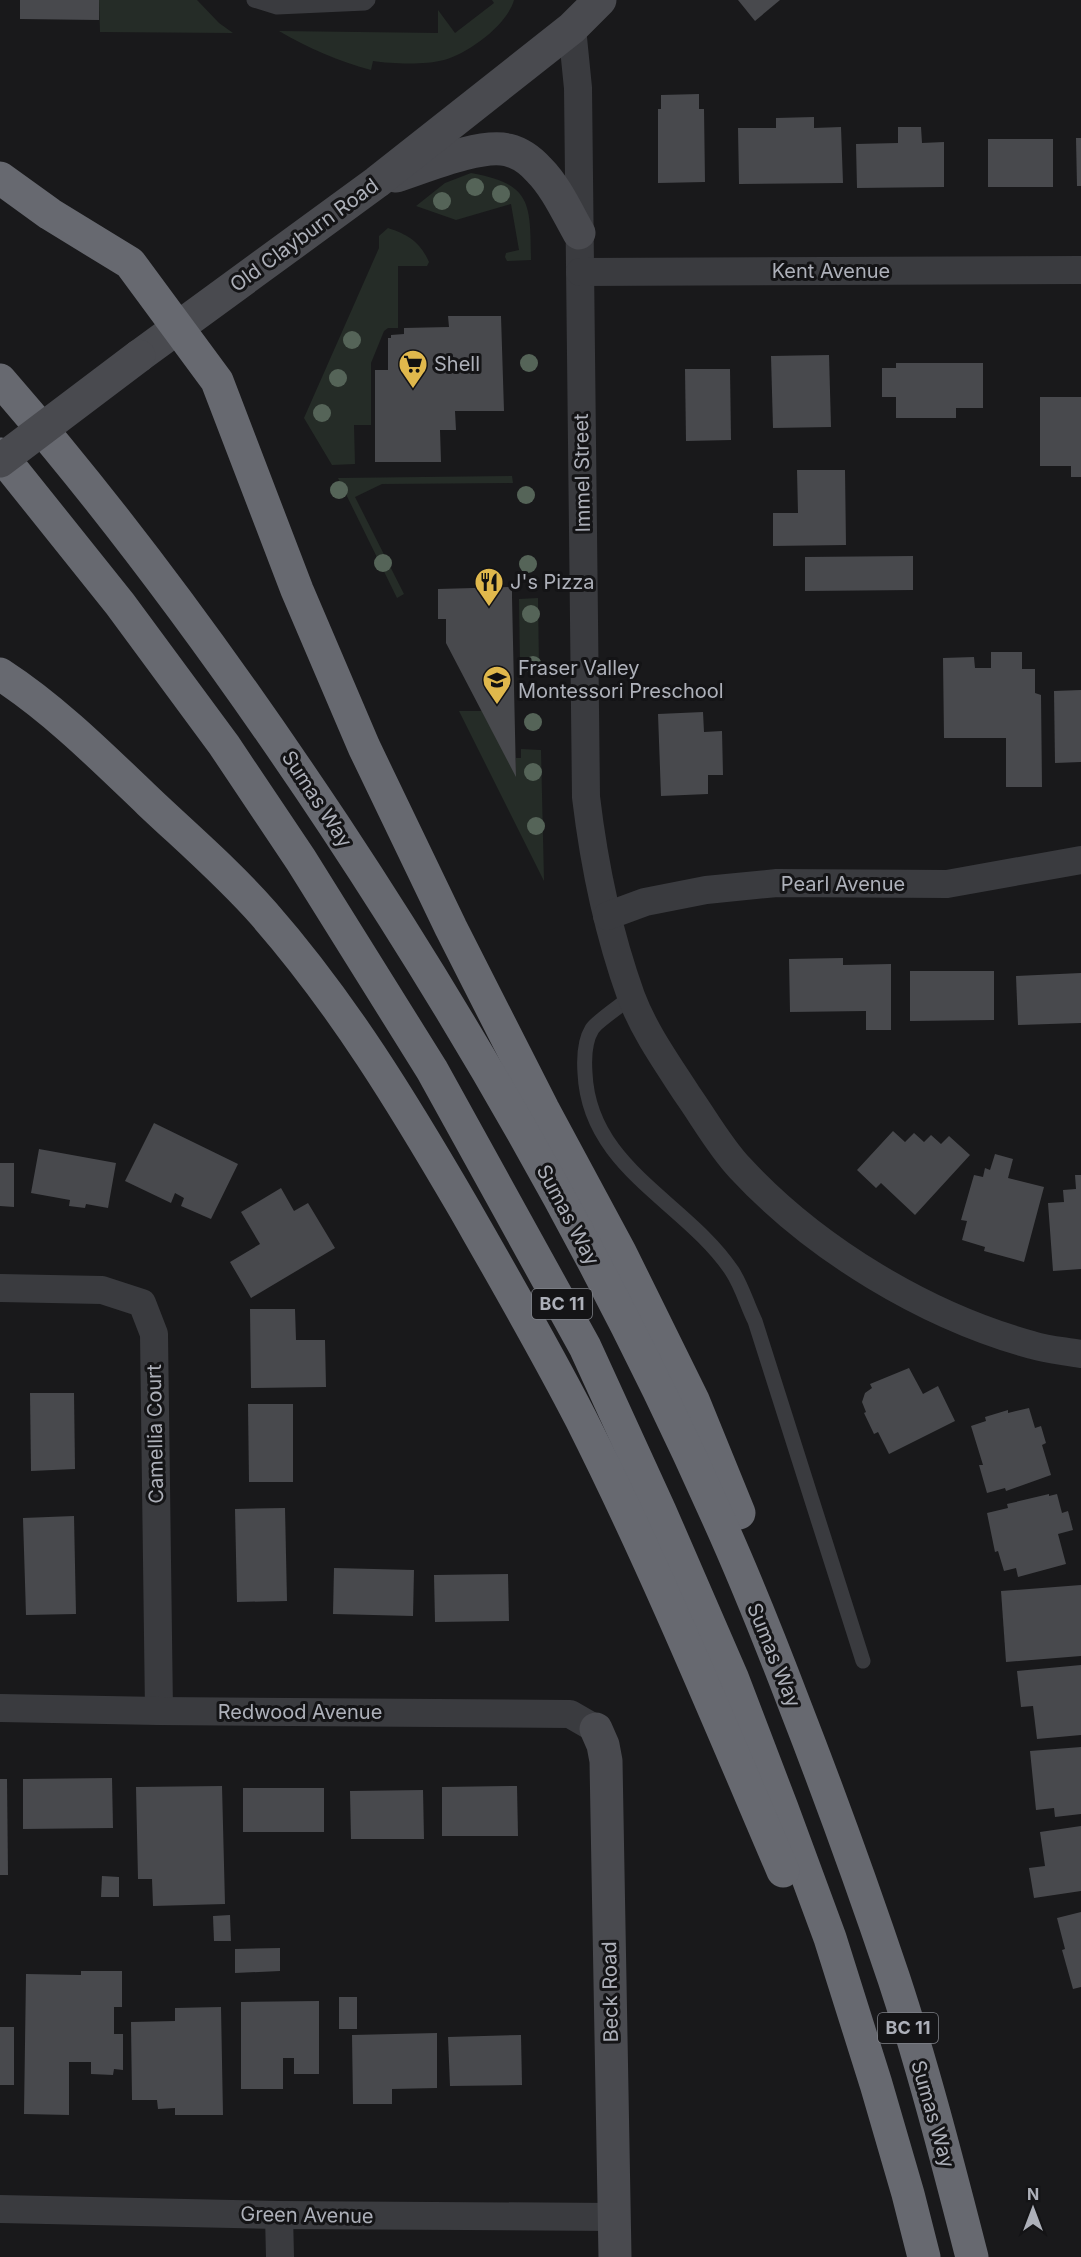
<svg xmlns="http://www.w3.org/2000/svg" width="1081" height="2257" font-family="Inter,sans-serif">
	<rect width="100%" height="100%" fill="#19191b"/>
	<!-- green -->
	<g fill="#252c27">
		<path d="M 99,0 L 197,0 L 219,23 L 233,33 L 100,32 Z"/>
		<path d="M 492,0 L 514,0 C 507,25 469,53 444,60 C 426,65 392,64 373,61 L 371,70 C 338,61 308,48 279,31 L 438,33 L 438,10 L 455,33 L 494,3 Z"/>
		<path d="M 471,173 C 533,184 530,205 531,260 L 507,261 L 505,257 L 506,253 L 519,250 L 511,204 L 456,220 L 416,206 L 445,183 Z"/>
		<path d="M 388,228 C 409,235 420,242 429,262 L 427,266 L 398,266 L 398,328 L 388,328 L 384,331 L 371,363 L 371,425 L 354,425 L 355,464 L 332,465 L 304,418 L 379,248 L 379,236 Z"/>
		<path d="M 512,476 L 513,483 L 382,484 L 355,497 L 404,594 L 397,598 L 338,478 Z"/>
		<path d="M 538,598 L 539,667 L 520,667 L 519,599 Z"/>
		<path d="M 459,711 L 482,711 L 516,775 L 516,758 L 521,758 L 521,749 L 541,750 L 544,881 Z"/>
	</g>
	<!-- building -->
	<g fill="#48494d">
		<path d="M 20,0 L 99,0 L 99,20 L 20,19 Z"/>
		<path d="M 738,0 L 780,0 L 755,21 Z"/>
		<path d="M 699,94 L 699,109 L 704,109 L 705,182 L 658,183 L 658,109 L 661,109 L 661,95 Z"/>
		<path d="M 814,117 L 814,128 L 841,127 L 843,183 L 739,184 L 738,128 L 776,128 L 776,118 Z"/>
		<path d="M 898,127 L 921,127 L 922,143 L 944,142 L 944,187 L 857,188 L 856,144 L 898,143 Z"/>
		<path d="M 1076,138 L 1081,138 L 1081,186 L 1077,186 Z"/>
		<rect x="988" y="139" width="65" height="48"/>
		<path d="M 448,316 L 501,316 L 504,411 L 455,411 L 456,430 L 440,430 L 441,462 L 375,462 L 375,370 L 388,370 L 388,338 L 391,338 L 391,335 L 404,334 L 404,328 L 449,327 Z"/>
		<path d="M 829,355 L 831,427 L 773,428 L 771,356 Z"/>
		<path d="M 896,363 L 983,363 L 983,408 L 956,408 L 956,418 L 896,418 L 896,397 L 882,397 L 882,368 L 896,368 Z"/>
		<path d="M 685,369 L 730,369 L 731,440 L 686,441 Z"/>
		<path d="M 1040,397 L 1081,397 L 1081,477 L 1071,477 L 1071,466 L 1040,466 Z"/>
		<path d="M 797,470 L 845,470 L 846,545 L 773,546 L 773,513 L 798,513 Z"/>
		<path d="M 913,556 L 913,590 L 805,591 L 805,557 Z"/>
		<path d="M 512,587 L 512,597 L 516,777 L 446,643 L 446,619 L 438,619 L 438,589 Z"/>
		<path d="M 991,652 L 1022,652 L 1022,669 L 1035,669 L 1035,693 L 1041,695 L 1042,787 L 1006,787 L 1006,738 L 944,738 L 943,658 L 974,657 L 975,668 L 991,668 Z"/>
		<path d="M 1081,690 L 1081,762 L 1055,763 L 1054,691 Z"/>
		<path d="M 703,712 L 704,732 L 722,731 L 723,775 L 708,775 L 708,794 L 661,796 L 658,714 Z"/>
		<path d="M 843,958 L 843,965 L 891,964 L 891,1030 L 866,1030 L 866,1011 L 790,1012 L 789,959 Z"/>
		<path d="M 910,971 L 994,971 L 994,1020 L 910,1021 Z"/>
		<path d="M 1081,973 L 1081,1023 L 1018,1025 L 1016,976 Z"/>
		<path d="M 154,1123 L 238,1164 L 211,1219 L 181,1206 L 184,1198 L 175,1193 L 171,1203 L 125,1181 Z"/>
		<path d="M 893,1131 L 905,1142 L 914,1133 L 924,1142 L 931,1135 L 941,1144 L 949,1136 L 970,1155 L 915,1215 L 881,1183 L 876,1188 L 857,1170 Z"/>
		<path d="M 39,1149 L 116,1163 L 108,1208 L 86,1204 L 85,1208 L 69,1206 L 70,1200 L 31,1193 Z"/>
		<path d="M 995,1154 L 1013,1159 L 1008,1178 L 1044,1187 L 1024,1262 L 984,1251 L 985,1247 L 962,1240 L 967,1221 L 961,1220 L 974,1175 L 983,1177 L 985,1168 L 990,1170 Z"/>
		<path d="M 0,1163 L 14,1163 L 14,1207 L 0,1206 Z"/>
		<path d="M 1075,1175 L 1081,1175 L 1081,1269 L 1053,1271 L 1048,1203 L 1064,1202 L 1063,1190 L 1076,1189 Z"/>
		<path d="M 281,1188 L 294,1211 L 308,1203 L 335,1248 L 251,1298 L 230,1262 L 260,1244 L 241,1212 Z"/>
		<path d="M 250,1309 L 295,1309 L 296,1340 L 325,1340 L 326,1387 L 251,1388 Z"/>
		<path d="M 909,1368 L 923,1394 L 938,1386 L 955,1421 L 889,1454 L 878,1432 L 874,1434 L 864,1413 L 866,1412 L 862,1402 L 865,1393 L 872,1388 L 870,1384 Z"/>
		<path d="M 30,1393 L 74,1393 L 75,1469 L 31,1471 Z"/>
		<path d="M 248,1404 L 293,1404 L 293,1482 L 249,1482 Z"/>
		<path d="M 1029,1408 L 1035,1428 L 1041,1426 L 1046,1443 L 1042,1445 L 1051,1475 L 1006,1491 L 1005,1488 L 987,1493 L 979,1465 L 983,1465 L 971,1426 L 986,1421 L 985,1417 L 1008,1410 L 1008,1413 Z"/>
		<path d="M 1049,1494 L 1049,1496 L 1057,1494 L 1062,1513 L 1068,1511 L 1073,1530 L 1058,1534 L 1066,1564 L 1018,1577 L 1016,1568 L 1004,1571 L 998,1551 L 995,1552 L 987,1513 L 1008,1508 L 1007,1504 Z"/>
		<path d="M 285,1508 L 287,1601 L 237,1602 L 235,1509 Z"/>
		<path d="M 74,1516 L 76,1614 L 26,1615 L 23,1518 Z"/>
		<path d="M 334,1568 L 414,1570 L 413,1616 L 333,1614 Z"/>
		<path d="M 508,1574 L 509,1621 L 435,1622 L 434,1575 Z"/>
		<path d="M 1081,1585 L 1081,1656 L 1006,1662 L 1001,1591 Z"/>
		<path d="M 1081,1665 L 1081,1735 L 1037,1739 L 1033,1706 L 1021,1707 L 1017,1671 Z"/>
		<path d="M 1081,1747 L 1081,1814 L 1055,1817 L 1054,1808 L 1036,1810 L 1030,1751 Z"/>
		<path d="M 112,1778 L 113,1828 L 23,1829 L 23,1779 Z"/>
		<path d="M 0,1779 L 7,1779 L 8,1875 L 0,1875 Z"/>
		<path d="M 222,1786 L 225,1904 L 153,1906 L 152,1879 L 138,1879 L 136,1787 Z"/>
		<path d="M 517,1786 L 518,1836 L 442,1836 L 442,1787 Z"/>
		<rect x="243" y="1788" width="81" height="44"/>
		<path d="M 423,1790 L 424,1839 L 351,1839 L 350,1791 Z"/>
		<path d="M 1081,1826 L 1081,1891 L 1034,1898 L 1029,1868 L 1045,1866 L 1040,1832 Z"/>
		<path d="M 102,1876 L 119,1877 L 119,1897 L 101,1897 Z"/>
		<path d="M 1081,1912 L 1081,1987 L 1073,1989 L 1062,1950 L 1065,1949 L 1057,1918 Z"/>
		<path d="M 230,1915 L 231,1941 L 214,1941 L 213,1916 Z"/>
		<path d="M 280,1948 L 280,1971 L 235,1973 L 235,1949 Z"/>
		<path d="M 81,1971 L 122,1971 L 122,2007 L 114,2007 L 114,2034 L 123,2034 L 123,2070 L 114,2069 L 113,2075 L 91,2074 L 91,2062 L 69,2062 L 69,2115 L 24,2114 L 26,1974 L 81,1975 Z"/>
		<rect x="339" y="1997" width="18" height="32"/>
		<path d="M 319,2001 L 319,2074 L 294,2074 L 294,2058 L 283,2058 L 283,2089 L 241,2089 L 241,2002 Z"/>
		<path d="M 221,2007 L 223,2115 L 175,2115 L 175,2108 L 158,2109 L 157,2100 L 132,2100 L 131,2022 L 175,2021 L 175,2008 Z"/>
		<rect x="0" y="2027" width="14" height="58"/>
		<path d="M 437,2033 L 437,2088 L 392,2089 L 392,2104 L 353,2104 L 352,2035 Z"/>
		<path d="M 521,2035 L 522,2085 L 450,2086 L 448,2037 Z"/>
	</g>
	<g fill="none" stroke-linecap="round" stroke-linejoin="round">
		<!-- lane -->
		<g stroke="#3a3b3f" stroke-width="15">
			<path d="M 254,0 L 277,7 L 365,3 L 368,0"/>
			<path d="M 631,997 C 623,1004 597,1021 592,1029 C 584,1042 584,1059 585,1073 C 589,1168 686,1202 732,1271 C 742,1286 747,1305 755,1321 L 863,1661"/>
		</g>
		<!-- street -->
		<g stroke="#3a3b3f" stroke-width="28">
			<path d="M 572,28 L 578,88 L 586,797 C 594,864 608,932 631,996 C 644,1031 667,1063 687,1094 C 704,1118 720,1147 740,1168 C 815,1249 926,1316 1032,1345 C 1048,1350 1065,1351 1081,1354"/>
			<path d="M 580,272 L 1081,270"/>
			<path d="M 607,916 L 645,902 L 706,890 L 777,883 L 947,884 L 1081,860"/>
			<path d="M 0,1288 L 102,1290 L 142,1303 L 154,1334 L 159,1711"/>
			<path d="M 0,1708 L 159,1711 L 570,1714 L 596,1729"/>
			<path d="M 0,2209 L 279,2215 L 615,2217"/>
			<path d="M 279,2215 L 280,2257"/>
		</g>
		<!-- secondary -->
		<g stroke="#494a4f" stroke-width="33">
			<path d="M 396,176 C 424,167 481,143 508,150 C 520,153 531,161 539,170 C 556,187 567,212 579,233"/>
			<path d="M 139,356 L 377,182 L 572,28 L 600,0"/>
			<path d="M 596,1729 L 603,1745 L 606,1761 L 615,2257"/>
		</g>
		<!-- highway -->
		<g stroke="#676970" stroke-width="33">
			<path d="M 0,178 L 50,214 L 130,263 L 217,381 L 297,590 L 364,747 L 451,928 L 543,1109 L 620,1252 L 693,1400 L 739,1513"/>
			<path d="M 0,380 C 122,520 231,670 334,825 C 480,1046 611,1277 718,1518 C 746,1580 771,1643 795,1706 C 830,1796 863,1887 894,1979 C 924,2070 948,2164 972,2257"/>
			<path d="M 0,454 L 120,604 L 224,745 L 301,860 L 432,1070 L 585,1347 L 660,1511 L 732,1677 L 782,1808 L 830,1938 L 876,2084 L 908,2194 L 924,2257"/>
			<path d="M 0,674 C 54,709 102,757 149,802 C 187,838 229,874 264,914 C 343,1004 404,1105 464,1208 C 504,1278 544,1347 581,1419 C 655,1566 718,1719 783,1871"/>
		</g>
		<!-- secondary-bridge -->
		<path stroke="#494a4f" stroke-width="33" d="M 0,461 L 139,356"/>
	</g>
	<!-- trees -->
	<g fill="#556458">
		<circle cx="475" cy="187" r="9"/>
		<circle cx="501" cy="194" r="9"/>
		<circle cx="442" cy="201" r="9"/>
		<circle cx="352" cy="340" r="9"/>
		<circle cx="529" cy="363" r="9"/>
		<circle cx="338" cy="378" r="9"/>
		<circle cx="322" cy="413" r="9"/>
		<circle cx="339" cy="490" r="9"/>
		<circle cx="526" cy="495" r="9"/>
		<circle cx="383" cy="563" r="9"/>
		<circle cx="528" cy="564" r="9"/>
		<circle cx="531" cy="614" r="9"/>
		<circle cx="533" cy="665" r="9"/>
		<circle cx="533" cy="722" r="9"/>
		<circle cx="533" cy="772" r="9"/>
		<circle cx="536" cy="826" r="9"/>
	</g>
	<!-- icons -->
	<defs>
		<g id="supermarket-pin" transform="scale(1.5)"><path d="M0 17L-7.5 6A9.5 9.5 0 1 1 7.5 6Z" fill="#e0b84c" stroke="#141416"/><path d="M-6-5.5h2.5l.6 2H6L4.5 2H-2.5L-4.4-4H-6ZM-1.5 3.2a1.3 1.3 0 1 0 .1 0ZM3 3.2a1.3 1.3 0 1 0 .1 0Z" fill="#111"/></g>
		<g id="restaurant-pin" transform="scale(1.5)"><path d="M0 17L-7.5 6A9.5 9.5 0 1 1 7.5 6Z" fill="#e0b84c" stroke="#141416"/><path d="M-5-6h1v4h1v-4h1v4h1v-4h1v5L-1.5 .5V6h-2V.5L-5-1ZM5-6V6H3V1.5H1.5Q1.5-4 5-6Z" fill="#111"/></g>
		<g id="school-pin" transform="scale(1.5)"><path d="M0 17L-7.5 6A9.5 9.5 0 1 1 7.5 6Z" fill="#e0b84c" stroke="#141416"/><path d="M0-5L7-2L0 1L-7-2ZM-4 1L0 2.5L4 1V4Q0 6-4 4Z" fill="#111"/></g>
	</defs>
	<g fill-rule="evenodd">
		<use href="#supermarket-pin" x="413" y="364"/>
		<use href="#restaurant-pin" x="489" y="582"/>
		<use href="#school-pin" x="497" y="680"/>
	</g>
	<g text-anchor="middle" stroke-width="6" stroke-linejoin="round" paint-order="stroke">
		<!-- shield labels -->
		<g fill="#141416" stroke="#7f8188" stroke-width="1.5">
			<rect x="532" y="1289" width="60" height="30" rx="4.5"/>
			<rect x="878" y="2013" width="60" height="30" rx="4.5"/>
		</g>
		<g font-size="18" font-weight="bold" fill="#adb0b9">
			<text x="562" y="1310">BC 11</text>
			<text x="908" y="2034">BC 11</text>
		</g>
		<!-- street labels -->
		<g font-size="20" fill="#adb0b9" stroke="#141416">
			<text transform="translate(304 235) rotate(-36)" y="7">Old Clayburn Road</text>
			<text x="831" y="278">Kent Avenue</text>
			<text transform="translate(582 473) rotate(-91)" y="7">Immel Street</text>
			<text transform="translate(317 799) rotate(57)" y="7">Sumas Way</text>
			<text x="843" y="891">Pearl Avenue</text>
			<text transform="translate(568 1215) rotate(62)" y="7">Sumas Way</text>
			<text transform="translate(155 1434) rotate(-91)" y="7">Camellia Court</text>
			<text transform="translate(774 1655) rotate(68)" y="7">Sumas Way</text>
			<text x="300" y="1719">Redwood Avenue</text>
			<text transform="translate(610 1992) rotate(-91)" y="7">Beck Road</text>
			<text transform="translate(933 2114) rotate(74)" y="7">Sumas Way</text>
			<text transform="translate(307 2215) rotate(1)" y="7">Green Avenue</text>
		</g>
		<!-- poi labels -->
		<g font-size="20" fill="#adb0b9" stroke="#141416" text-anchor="start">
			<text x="434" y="371">Shell</text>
			<text x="510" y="589">J's Pizza</text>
			<text x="518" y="675">Fraser Valley<tspan x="518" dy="23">Montessori Preschool</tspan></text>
		</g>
	</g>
	<!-- north arrow -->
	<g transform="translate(1033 2209)" stroke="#141416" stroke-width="4.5" paint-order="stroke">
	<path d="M0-4.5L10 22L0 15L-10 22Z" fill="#adb0b9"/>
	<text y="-9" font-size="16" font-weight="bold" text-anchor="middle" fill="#adb0b9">N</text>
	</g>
</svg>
